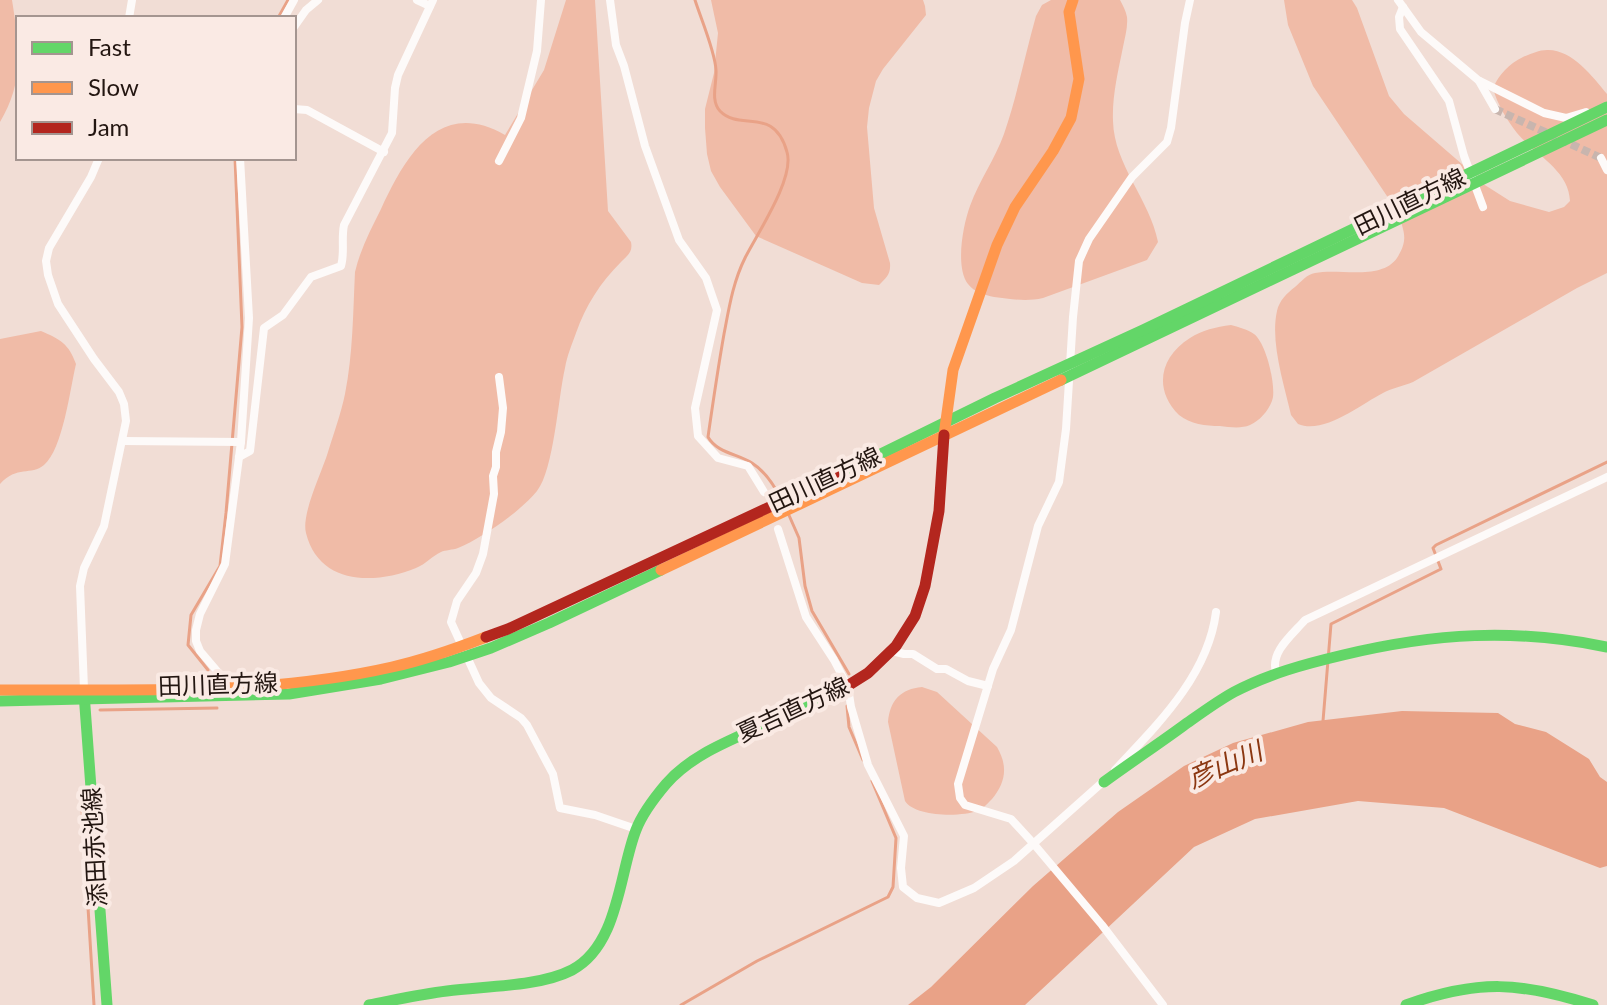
<svg xmlns="http://www.w3.org/2000/svg" width="1607" height="1005" font-family="Lato,'Noto Sans JP',sans-serif">
	<rect width="100%" height="100%" fill="#f1ddd5"/>
	<!-- green -->
	<g fill="#f0bba7">
		<path d="M 0,0 L 12,0 C 19,45 25,81 0,122 Z"/>
		<path d="M 566,0 L 595,0 L 608,211 L 631,242 C 633,252 628,255 621,262 C 600,283 586,305 576,333 C 572,344 567,356 565,368 C 558,398 554,469 537,491 C 521,511 482,538 458,548 C 453,550 445,550 441,552 C 432,556 426,564 416,568 C 374,585 319,585 306,533 C 301,514 322,472 328,452 C 334,433 341,413 345,394 C 353,354 353,313 355,272 C 360,250 371,229 381,209 C 405,157 439,97 505,135 L 544,70 Z"/>
		<path d="M 711,0 L 923,0 L 925,6 L 926,15 L 883,69 L 876,81 L 869,108 L 867,127 L 874,208 L 890,263 C 891,274 886,278 879,285 L 862,283 L 756,236 L 720,187 L 711,171 L 707,154 L 705,128 L 705,109 L 714,73 L 718,33 Z"/>
		<path d="M 1051,0 L 1120,0 C 1123,6 1126,11 1127,17 C 1128,27 1125,37 1123,47 C 1118,72 1112,96 1113,121 C 1114,165 1150,200 1158,242 L 1147,260 L 1043,298 C 1026,302 1011,299 994,297 C 985,295 974,292 968,284 C 955,267 963,225 970,206 C 979,181 995,159 1004,134 C 1017,96 1025,55 1036,16 L 1042,5 Z"/>
		<path d="M 1284,0 L 1352,0 L 1357,8 L 1389,96 L 1404,114 L 1470,171 L 1477,180 L 1510,201 L 1549,212 L 1564,207 L 1570,201 C 1569,170 1535,155 1517,133 C 1507,120 1497,104 1493,88 C 1499,74 1509,64 1523,57 C 1531,54 1539,50 1547,50 C 1572,49 1593,77 1607,94 L 1607,273 L 1577,288 L 1413,382 C 1403,386 1392,388 1383,393 C 1361,404 1324,435 1298,424 L 1291,415 C 1284,384 1270,342 1277,311 C 1279,301 1287,293 1295,287 C 1301,282 1307,274 1315,273 C 1339,268 1381,281 1397,258 C 1409,239 1404,231 1397,211 L 1313,86 L 1288,25 Z"/>
		<path d="M 1231,325 C 1238,327 1247,329 1254,334 C 1266,343 1275,382 1273,397 C 1271,408 1260,421 1250,425 C 1241,429 1229,427 1220,426 C 1206,426 1190,424 1179,415 C 1153,389 1160,357 1190,338 C 1202,330 1216,327 1231,325 Z"/>
		<path d="M 41,331 C 60,339 69,344 76,364 C 70,389 63,449 44,465 C 31,476 17,465 0,484 L 0,339 Z"/>
		<path d="M 922,687 L 937,692 L 997,747 C 1008,766 1006,782 992,799 C 988,803 983,809 977,811 C 961,817 915,817 905,801 L 888,722 C 890,700 901,689 922,687 Z"/>
	</g>
	<!-- water -->
	<path fill="#e9a287" d="M 1402,711 L 1498,713 L 1515,724 L 1546,732 L 1589,759 L 1600,777 L 1607,782 L 1607,866 L 1600,868 L 1444,808 L 1358,801 L 1255,819 L 1194,847 L 1025,1005 L 908,1005 L 931,987 L 1033,886 L 1118,812 L 1184,766 L 1233,743 L 1308,722 Z"/>
	<g fill="none" stroke-linecap="round" stroke-linejoin="round">
		<!-- stream -->
		<g stroke="#e9a287" stroke-width="3">
			<path d="M 695,0 C 701,19 715,51 716,70 C 717,83 710,100 720,111 C 740,132 774,105 787,152 C 795,178 757,234 745,258 C 733,282 729,308 724,334 C 718,368 713,402 708,437 C 717,453 738,454 752,463 C 766,472 774,485 781,499"/>
			<path d="M 278,18 L 288,0"/>
			<path d="M 788,513 L 799,538 L 805,586 L 812,611 L 849,674"/>
			<path d="M 208,670 L 188,645 L 191,615 L 220,566 L 226,513 L 242,327 L 235,158"/>
			<path d="M 847,706 L 849,727 L 863,760"/>
			<path d="M 100,710 L 217,708"/>
			<path d="M 1323,721 L 1331,624 L 1441,569 L 1433,548 L 1436,545 L 1607,462"/>
			<path d="M 81,793 L 94,1005"/>
			<path d="M 681,1005 L 757,961 L 888,897 L 893,887 L 896,838 L 872,781"/>
		</g>
		<!-- street-tunnel -->
		<path stroke="#c8b5ae" stroke-width="8" stroke-dasharray="8 4" stroke-linecap="butt" d="M 1495,109 L 1601,158"/>
		<!-- street -->
		<g stroke="#fdfaf9" stroke-width="8">
			<path d="M 417,0 L 430,6"/>
			<path d="M 610,0 L 616,45 L 624,66 L 645,146 L 679,240 L 706,278 L 717,310 L 695,408 L 698,436 L 718,458 L 748,466 L 764,492"/>
			<path d="M 1398,0 L 1421,32 L 1478,80 L 1544,113 L 1566,118 L 1586,112"/>
			<path d="M 1403,7 L 1399,17 L 1400,29 L 1449,101 L 1464,156 L 1483,207"/>
			<path d="M 129,18 L 132,0"/>
			<path d="M 284,18 L 294,0"/>
			<path d="M 294,27 L 306,10 L 318,0"/>
			<path d="M 1479,81 L 1495,109"/>
			<path d="M 294,109 L 307,110 L 384,152"/>
			<path d="M 1601,158 L 1607,170"/>
			<path d="M 499,161 L 521,118 L 537,51 L 541,0"/>
			<path d="M 499,377 L 503,408 L 501,432 L 496,452 L 496,467 L 493,476 L 494,494 L 483,554 L 476,573 L 457,601 L 451,622 L 479,683 L 491,698 L 521,718 L 527,725 L 553,774 L 560,808 L 595,815 L 636,829"/>
			<path d="M 123,441 L 241,442"/>
			<path d="M 239,457 L 250,451 L 264,328 L 283,315 L 311,277 L 341,266 C 345,253 341,239 344,225 L 392,133 L 395,88 L 398,75 L 433,0"/>
			<path d="M 778,529 L 806,617 L 834,660 L 848,687 L 851,707 L 868,765 L 904,836 L 901,868 L 903,887 L 917,898 L 939,903 L 974,888 L 1014,861 L 1105,780"/>
			<path d="M 892,651 L 904,654 L 913,654 L 937,669 L 946,669 L 968,681 L 988,686"/>
			<path d="M 1276,672 C 1270,652 1292,635 1305,620 L 1607,477"/>
			<path d="M 224,687 L 223,678 L 200,651 L 196,641 L 196,630 L 200,614 L 225,564 L 241,442 L 249,318 L 240,158"/>
			<path d="M 84,689 L 80,586 L 84,568 L 104,526 L 126,421 L 124,404 L 119,392 L 94,359 L 58,304 L 48,275 L 46,261 L 49,248 L 91,177 L 99,158"/>
			<path d="M 1115,770 C 1157,725 1208,676 1216,612"/>
			<path d="M 1163,1005 L 1102,925 L 1033,843 L 1011,819 L 965,805 L 960,798 L 958,784 L 993,669 L 1011,630 L 1038,526 L 1059,482 L 1066,429 L 1073,317 L 1079,261 L 1089,239 L 1132,177 L 1167,142 L 1171,128 L 1185,23 L 1190,0"/>
		</g>
		<!-- fast -->
		<g stroke="#63d668" stroke-width="11">
			<path d="M 1061,380 L 1607,120"/>
			<path d="M 836,476 L 995,398 L 1143,330 L 1607,107"/>
			<path d="M 84,693 L 107,1005"/>
			<path d="M 0,701 L 289,694 L 381,679 L 449,662 L 491,648 L 549,623 L 661,570"/>
			<path d="M 1104,782 C 1130,763 1157,745 1183,726 C 1200,714 1216,702 1234,692 C 1268,674 1305,664 1343,655 C 1434,633 1515,628 1607,647"/>
			<path d="M 369,1005 C 395,1000 421,994 447,991 C 484,986 539,987 572,970 C 619,945 619,873 636,830 C 642,814 655,797 666,784 C 691,755 729,741 764,725 C 789,713 815,702 841,690"/>
			<path d="M 1406,1005 C 1479,979 1520,982 1593,1005"/>
		</g>
		<!-- slow -->
		<g stroke="#ff974d" stroke-width="11">
			<path d="M 944,435 L 953,370 L 997,245 L 1015,207 L 1053,151 L 1071,118 L 1079,79 L 1069,12 L 1073,0"/>
			<path d="M 661,570 L 1061,380"/>
			<path d="M 0,690 C 130,689 265,696 392,667 C 424,660 455,649 486,637"/>
		</g>
		<!-- jam -->
		<g stroke="#b3261e" stroke-width="11">
			<path d="M 486,637 L 508,629 L 836,476"/>
			<path d="M 841,690 L 868,673 L 896,646 L 915,616 L 925,586 L 939,511 L 944,435"/>
		</g>
	</g>
	<g text-anchor="middle" stroke-width="8" stroke-linejoin="round" paint-order="stroke">
		<!-- street labels -->
		<g font-size="24" fill="#231611" stroke="#faeae4">
			<text transform="translate(1410 202) rotate(-26)" y="8">田川直方線</text>
			<text transform="translate(825 480) rotate(-25)" y="8">田川直方線</text>
			<text transform="translate(218 685) rotate(-2)" y="8">田川直方線</text>
			<text transform="translate(793 710) rotate(-25)" y="8">夏吉直方線</text>
			<text transform="translate(95 847) rotate(-93)" y="8">添田赤池線</text>
		</g>
		<!-- water labels -->
		<g font-size="26" font-style="italic" fill="#8b3711" stroke="#faeae4">
			<text transform="translate(1225 765) rotate(-23)" y="9">彦山川</text>
		</g>
	</g>
	<!-- legend -->
	<rect x="16" y="16" width="280" height="144" fill="#faeae4" stroke="#a49590" stroke-width="2"/>
	<rect x="32" y="42" width="40" height="12" fill="#63d668" stroke="#a49590" stroke-width="2"/>
	<text x="88" y="56" font-size="24" fill="#231611">Fast</text>
	<rect x="32" y="82" width="40" height="12" fill="#ff974d" stroke="#a49590" stroke-width="2"/>
	<text x="88" y="96" font-size="24" fill="#231611">Slow</text>
	<rect x="32" y="122" width="40" height="12" fill="#b3261e" stroke="#a49590" stroke-width="2"/>
	<text x="88" y="136" font-size="24" fill="#231611">Jam</text>
</svg>
